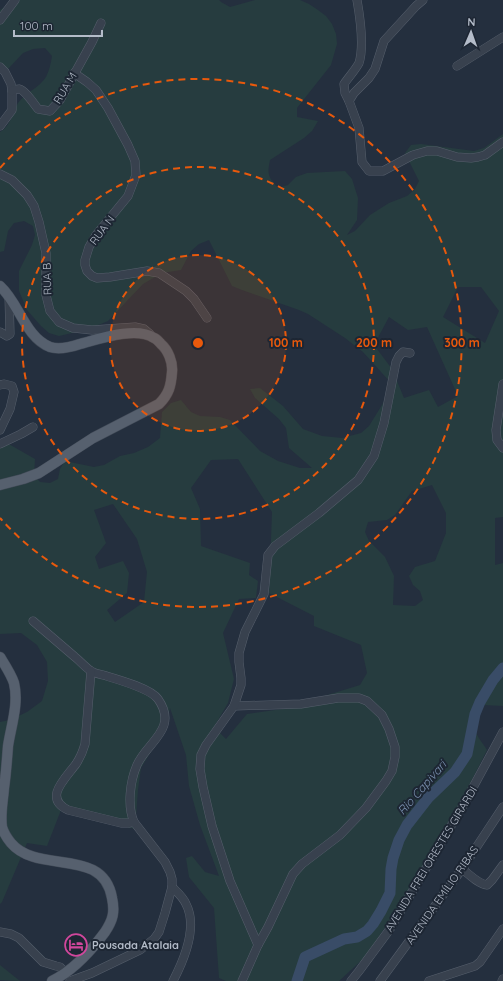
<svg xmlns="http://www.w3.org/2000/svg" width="503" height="981" font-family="Quicksand,sans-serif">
	<rect width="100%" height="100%" fill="#242f3e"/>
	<!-- green -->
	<g fill="#263c3f" fill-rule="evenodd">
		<path d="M 14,0 L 219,0 L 221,2 L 230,7 L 255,0 L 300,0 L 309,4 L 318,10 L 326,16 L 332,24 L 336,34 L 337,44 L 331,65 L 297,108 L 297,117 L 318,121 L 312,131 L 304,138 L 270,160 C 267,174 268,177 278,188 L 288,185 L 296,177 L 307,173 L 345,171 L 352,179 L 358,198 L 357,220 L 347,235 L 355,231 L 370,215 L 389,203 L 407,196 L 415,189 L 419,181 L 405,153 L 411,145 L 421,144 L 474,151 L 484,148 L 503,134 L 503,517 L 495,518 L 495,565 L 503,563 L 503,706 L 483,705 C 479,713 472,724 476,733 C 479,739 484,745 487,750 L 432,859 L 364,958 L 339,981 L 226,981 L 219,978 L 214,908 L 189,877 L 186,858 L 192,856 L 205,872 L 219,876 L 200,825 L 189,786 L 186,755 L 170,708 L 165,729 L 141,768 L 138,790 L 135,829 L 61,810 L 47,846 L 27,843 L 2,902 L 0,904 L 0,722 L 10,720 L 27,712 L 42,701 L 48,681 L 47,662 L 37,645 L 21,633 L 0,634 L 0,439 L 35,459 L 34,475 L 40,482 L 50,483 L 58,479 L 60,469 L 65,461 L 94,467 L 104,465 L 120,456 L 134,453 L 148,447 L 160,438 L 162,412 L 171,403 L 181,400 L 191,412 L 200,416 L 220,417 L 230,420 L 260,451 L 278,461 L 300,468 L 312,468 L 289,448 L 286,428 L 279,419 L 255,398 L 250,389 L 260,388 L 283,406 L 303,429 L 322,436 L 342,438 L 361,433 L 369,426 L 390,392 L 391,383 L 363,352 L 345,338 L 308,314 L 299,310 L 242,290 L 232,286 L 209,240 L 199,244 L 191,251 L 181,270 L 162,273 L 143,284 L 108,321 L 89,329 L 59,336 L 49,333 L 41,326 L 27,310 L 19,291 L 19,271 L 32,245 L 35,235 L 33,226 L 24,221 L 14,223 L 8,231 L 4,251 L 0,252 L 0,132 C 11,126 12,113 18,103 C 26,92 39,88 46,77 C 49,71 51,63 52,56 L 45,48 L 33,49 L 23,53 L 9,68 L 0,73 L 0,10 ZM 458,287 L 481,287 L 499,311 L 485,343 L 443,317 ZM 389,317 L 408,330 L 427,327 L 458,396 L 438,407 L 429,390 L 404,398 L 392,369 L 374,345 ZM 238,459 L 272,512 L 269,593 L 314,616 L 314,626 L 361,645 L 367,673 L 360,685 L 282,709 L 247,714 L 226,739 L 214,727 L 228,703 L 234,679 L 223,633 L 239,599 L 256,598 L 258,581 L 249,575 L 250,563 L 201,546 L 200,509 L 191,488 L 211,460 ZM 432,485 L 446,513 L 446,533 L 435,561 L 415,567 L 409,576 L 413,585 L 420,591 L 423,600 L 415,606 L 393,605 L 394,576 L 385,557 L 369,541 L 365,532 L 368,522 L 387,520 L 395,515 L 412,491 ZM 113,504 L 137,539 L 147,572 L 144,602 L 115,622 L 107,610 L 127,593 L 129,573 L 123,561 L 99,569 L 95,557 L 106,543 L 94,510 Z"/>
		<path d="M 0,965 L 20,981 L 0,980 Z"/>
	</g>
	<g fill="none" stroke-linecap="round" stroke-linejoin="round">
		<!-- river -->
		<path stroke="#394c67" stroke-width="11" d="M 297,981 L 305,957 L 344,939 L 357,937 L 367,931 L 373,924 L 381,911 L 390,893 L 391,869 L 393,858 L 399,840 L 407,825 L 428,798 L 455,772 L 467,754 L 475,714 L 480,702 L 493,680 L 503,668"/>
		<!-- minor casing -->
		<g stroke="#565f6c" stroke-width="9">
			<g id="minor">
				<path d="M 423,0 L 416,6 L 384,41 L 375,69 L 369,78 L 354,93 L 349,101 L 359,128 L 362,162 L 369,171 L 383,171 L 413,155 L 427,151 L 437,151 L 457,157 L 471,158 L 478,157 L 485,155 L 503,142"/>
				<path d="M 0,20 L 15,0"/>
				<path d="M 457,66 L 503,37"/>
				<path d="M 0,67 L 5,72 L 11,84 L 12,91 L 12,110 L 0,126"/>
				<path d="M 74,73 L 87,82 L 96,90 L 108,108 L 128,145 L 135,161 L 136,175 L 128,196 L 96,235 L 89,247 L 85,260 L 85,265 L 87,271 L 92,276 L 97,278 L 110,277 L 147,271 L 159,273 L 186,291 L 194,299 L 207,318"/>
				<path d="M 12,91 C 14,90 16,89 19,89 C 25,90 34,104 38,109 L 50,111 L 60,100 L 92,42 L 101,23"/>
				<path d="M 349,101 L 345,93 L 344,84 C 348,78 356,69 359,63 C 364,47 360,17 357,0"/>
				<path d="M 0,174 L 12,180 L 27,195 L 34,206 L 39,222 L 46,253 L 46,295 L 50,311 L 59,322 L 73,328 L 92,330 L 135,327 L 144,329 L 150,334"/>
				<path d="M 0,332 L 7,336 L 10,334 L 9,296"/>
				<path d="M 503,384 L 496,430 L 497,440 L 503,448"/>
				<path d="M 0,385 L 4,384 L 12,386 L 14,392 L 10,409 L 0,430"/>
				<path d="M 0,444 L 21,434 L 33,427"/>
				<path d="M 33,621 C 47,633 61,645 75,657 C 80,661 85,667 91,671 C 94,673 99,674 103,675 C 116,679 150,688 158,699 C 179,729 147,742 137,765 C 130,781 127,806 134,822 L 165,862 L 170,872 L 172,879 L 172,887 L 165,913 L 159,932 L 154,939 L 140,950 L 92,973 L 70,981"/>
				<path d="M 91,671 L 85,744 C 83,751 80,758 76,764 C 65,779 43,798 68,810 L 121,823 L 129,823 L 134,822"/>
				<path d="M 234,706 L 301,704 L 338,698 L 359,698 L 367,701 L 382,715 L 389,729 L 395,747 L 395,757 L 392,771 L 386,781 L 366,808 L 340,835 L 302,864 L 293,874 L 268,927 L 258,945"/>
				<path d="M 462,869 C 469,874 478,884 487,885 L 492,880 L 503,865"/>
				<path d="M 172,887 C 177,892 183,897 186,904 C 198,927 184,960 173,981"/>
				<path d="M 0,932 L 11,934 L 19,938 L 43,962 L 56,966 L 60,967 L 66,973"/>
				<path d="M 242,981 L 258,945 L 230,881 L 212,826 L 203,787 L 200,769 L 201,755 L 206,745 L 234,706 L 241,685 L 241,678 L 239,662 L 239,653 L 245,632 L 264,594 L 268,555 L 275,546 L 319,513 L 358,480 L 374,456 L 384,423 L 396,362 L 399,356 L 403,352 L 410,353"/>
				<path d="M 351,981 L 359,971 L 390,929 L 464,804 L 503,732"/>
				<path d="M 380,981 L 462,869 L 503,807"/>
				<path d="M 429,981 L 475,966 L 480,962 L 503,929"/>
				<path d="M 502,981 L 503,979"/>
			</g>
		</g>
		<!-- major casing -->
		<g stroke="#414a57" stroke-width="11">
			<g id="major">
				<path d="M 0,286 C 19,303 25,337 50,347 C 59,350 71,347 80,344 C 99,339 136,326 154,338 C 157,339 159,342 161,344 C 168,350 173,362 172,372 C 171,386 169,394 159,404 L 93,438 L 39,473 L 23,479 L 0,485"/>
				<path d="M 0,657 C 5,665 11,674 14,683 C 19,704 11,726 8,746 C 7,760 6,774 4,788 C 3,801 0,815 2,827 C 4,834 7,838 11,843 C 38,875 103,846 112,898 C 115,912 113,920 105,932 C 91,951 74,970 52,981"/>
			</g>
		</g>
		<!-- minor -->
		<use href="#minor" stroke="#38414e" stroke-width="8"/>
		<!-- major -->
		<use href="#major" stroke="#56606e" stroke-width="10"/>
	</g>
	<!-- distance rings -->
	<circle cx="198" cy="343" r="88" fill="#e8590c" fill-opacity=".12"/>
	<g fill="none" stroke="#e8590c" stroke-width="2" stroke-dasharray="7 5">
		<circle cx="198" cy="343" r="88"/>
		<circle cx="198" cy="343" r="176"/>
		<path d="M0 168A264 264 0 1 1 0 518"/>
	</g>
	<!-- icons -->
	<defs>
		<g id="hotel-ring" transform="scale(1.15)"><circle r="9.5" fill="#1d2633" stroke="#d1479c" stroke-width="1.5"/><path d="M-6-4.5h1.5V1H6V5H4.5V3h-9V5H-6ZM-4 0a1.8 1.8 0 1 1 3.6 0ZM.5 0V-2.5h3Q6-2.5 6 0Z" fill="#d1479c"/></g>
	</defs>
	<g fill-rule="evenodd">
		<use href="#hotel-ring" x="76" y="945"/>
	</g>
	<g text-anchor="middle" stroke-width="4" stroke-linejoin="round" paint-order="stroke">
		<!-- street labels -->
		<g font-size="11" fill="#b4bcc9" stroke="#1d2633">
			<text transform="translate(65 88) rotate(-59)" y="4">RUA M</text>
			<text transform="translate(102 230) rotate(-53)" y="4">RUA N</text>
			<text transform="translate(47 279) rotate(-92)" y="4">RUA B</text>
			<text transform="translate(431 859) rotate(-59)" y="4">AVENIDA FREI ORESTES GIRARDI</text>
			<text transform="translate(442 895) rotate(-55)" y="4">AVENIDA EMÍLIO RIBAS</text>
		</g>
		<!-- poi labels -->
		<g font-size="11" font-weight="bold" fill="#b4bcc9" stroke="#1d2633" text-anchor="start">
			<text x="92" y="949">Pousada Atalaia</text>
		</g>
		<!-- water labels -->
		<g font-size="12" font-style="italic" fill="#7c92b1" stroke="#1d2633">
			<text transform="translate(422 788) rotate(-49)" y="4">Rio Capivari</text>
		</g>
	</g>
	<circle cx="198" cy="343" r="6" fill="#e8590c" stroke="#1d2633" stroke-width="2"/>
	<g font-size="12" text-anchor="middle" font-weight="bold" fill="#e8590c" stroke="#1d2633" stroke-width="4" stroke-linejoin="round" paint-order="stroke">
		<text x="286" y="347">100 m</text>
		<text x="374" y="347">200 m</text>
		<text x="462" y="347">300 m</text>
	</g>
	<!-- north arrow -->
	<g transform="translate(471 32) rotate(2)" stroke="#1d2633" stroke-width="3" paint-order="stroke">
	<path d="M0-3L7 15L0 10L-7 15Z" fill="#b4bcc9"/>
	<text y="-6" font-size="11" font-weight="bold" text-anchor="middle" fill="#b4bcc9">N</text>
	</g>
	<!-- scale -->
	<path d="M14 30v6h88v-6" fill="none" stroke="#b4bcc9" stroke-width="2"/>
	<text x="20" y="30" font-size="12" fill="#b4bcc9" stroke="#1d2633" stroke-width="3" paint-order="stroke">100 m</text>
</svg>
